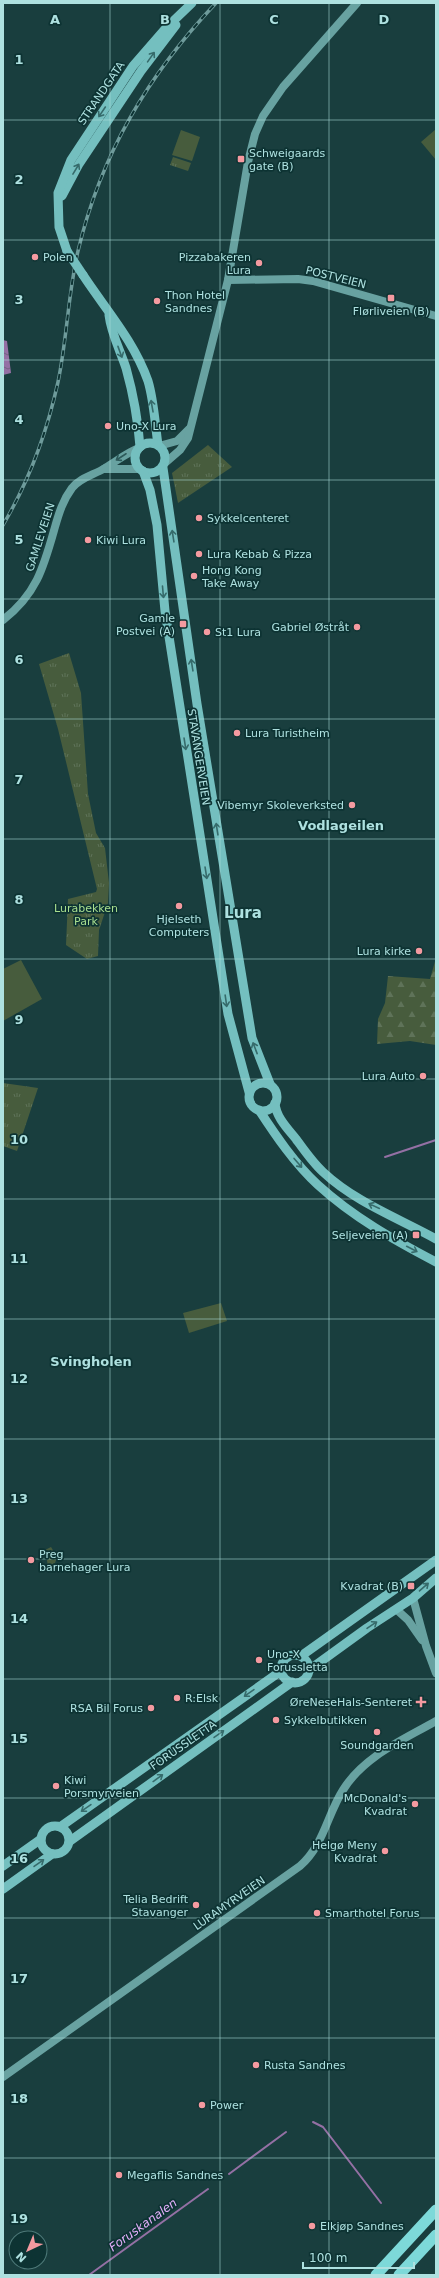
<svg xmlns="http://www.w3.org/2000/svg" width="439" height="2278" font-family="'DejaVu Sans',sans-serif">
	<defs>
		<pattern id="forest-firs" width="22" height="20" patternUnits="userSpaceOnUse"><rect width="22" height="20" fill="#475c3d"/><path d="M5 1l3.5 6h-7zM16 11l3.5 6h-7z" fill="#5f7359"/></pattern>
		<pattern id="park-tufts" width="24" height="20" patternUnits="userSpaceOnUse"><rect width="24" height="20" fill="#475c3d"/><path d="M3 7l-1-3M5 7V3M7 7l1-3M15 17l-1-3M17 17v-4M19 17l1-3" fill="none" stroke="#5f7359"/></pattern>
		<pattern id="water-ripples" width="26" height="14" patternUnits="userSpaceOnUse"><rect width="26" height="14" fill="#9470a4"/><path d="M2 4q2-2 4 0t4 0M15 11q2-2 4 0t4 0" fill="none" stroke="#726182"/></pattern>
	</defs>
	<rect width="100%" height="100%" fill="#193e3e"/>
	<!-- green -->
	<g fill="#475c3d">
		<path d="M 436,129 L 436,160 L 421,142 Z"/>
		<path d="M 181,130 L 200,137 L 192,161 L 172,155 Z"/>
		<path d="M 21,960 L 42,999 L 3,1021 L 3,969 Z"/>
		<path d="M 221,1303 L 227,1321 L 189,1333 L 183,1313 Z"/>
	</g>
	<!-- forest -->
	<path fill="url(#forest-firs)" d="M 436,958 L 436,1045 L 410,1041 L 377,1044 L 378,1019 L 385,1003 L 388,976 L 430,979 Z"/>
	<!-- park -->
	<g fill="url(#park-tufts)">
		<path d="M 173,157 L 191,163 L 188,171 L 170,165 Z"/>
		<path d="M 208,445 L 232,467 L 178,503 L 172,473 Z"/>
		<path d="M 69,653 L 81,693 L 88,794 L 96,833 L 105,848 L 109,883 L 108,903 L 99,930 L 98,956 L 87,959 L 66,945 L 68,899 L 96,892 L 97,889 L 58,729 L 39,664 Z"/>
		<path d="M 3,1083 L 38,1088 L 17,1151 L 3,1146 Z"/>
		<path d="M 51,1547 L 57,1557 L 53,1569 L 48,1566 L 45,1550 Z"/>
	</g>
	<!-- water -->
	<path fill="url(#water-ripples)" d="M 3,340 L 7,341 L 11,373 L 3,375 Z"/>
	<g fill="none" stroke-linecap="round" stroke-linejoin="round">
		<!-- stream -->
		<g stroke="#9470a4" stroke-width="2">
			<path d="M 385,1157 L 436,1140"/>
			<path d="M 313,2122 L 323,2127 L 381,2203"/>
			<path d="M 229,2174 L 286,2132"/>
			<path d="M 89,2275 L 208,2189"/>
		</g>
		<!-- secondary -->
		<g stroke="#68a2a1" stroke-width="8">
			<path d="M 228,280 L 298,279 L 313,281 L 436,316"/>
			<path d="M 159,446 L 177,441 L 189,429"/>
			<path d="M 165,463 L 180,450 L 188,438 L 228,280 L 248,162 L 255,134 L 263,116 L 283,87 L 357,3"/>
			<path d="M 104,469 L 140,469"/>
			<path d="M 3,620 C 37,594 44,566 55,527 C 59,513 63,500 72,488 C 81,477 94,475 105,468 C 117,461 126,453 139,448"/>
			<path d="M 413,1598 L 426,1646 L 436,1673"/>
			<path d="M 397,1610 L 408,1620 L 422,1640"/>
			<path d="M 3,2077 L 300,1866 C 324,1845 327,1815 343,1790 C 364,1756 403,1740 436,1721"/>
		</g>
		<!-- primary -->
		<g stroke="#74bfbf" stroke-width="9">
			<path d="M 62,196 L 79,164 L 141,71 L 176,25"/>
			<path d="M 67,251 L 59,227 L 58,193 L 71,160 L 133,66 L 166,28 L 192,3"/>
			<path d="M 83,275 C 106,310 134,341 148,381 C 154,401 155,424 158,445"/>
			<path d="M 109,315 C 111,333 120,350 126,368 C 133,393 138,420 140,447"/>
			<circle cx="150" cy="458" r="15"/>
			<path d="M 163,468 L 197,704 L 252,1038 L 270,1084"/>
			<path d="M 143,471 L 150,490 L 157,525 L 165,611 L 228,1014 L 249,1092"/>
			<circle cx="263" cy="1097" r="14"/>
			<path d="M 275,1103 C 276,1117 287,1128 296,1139 C 304,1150 313,1163 323,1172 C 355,1202 398,1218 436,1239"/>
			<path d="M 259,1110 C 276,1136 295,1164 318,1185 C 353,1217 394,1240 436,1262"/>
			<circle cx="295" cy="1669" r="14"/>
			<path d="M 301,1656 L 436,1560"/>
			<path d="M 309,1670 L 367,1628 L 413,1598 L 436,1578"/>
			<circle cx="55" cy="1840" r="14"/>
			<path d="M 60,1827 L 281,1671"/>
			<path d="M 70,1841 L 292,1682"/>
			<path d="M 3,1866 L 41,1839"/>
			<path d="M 3,1889 L 52,1854"/>
		</g>
		<!-- highway -->
		<g stroke="#7dd9d9" stroke-width="11">
			<path d="M 376,2275 L 436,2210"/>
			<path d="M 399,2275 L 436,2235"/>
		</g>
		<!-- rail casing -->
		<g stroke="#6e9b9b" stroke-width="3.5">
			<path id="rail" d="M 3,525 C 29,481 47,432 58,382 C 67,339 68,294 78,251 C 101,154 148,75 216,3"/>
		</g>
		<!-- rail -->
		<use href="#rail" stroke="#0d3333" stroke-width="2" stroke-dasharray="6" stroke-linecap="butt"/>
		<!-- primary-bridge -->
		<path stroke="#74bfbf" stroke-width="9" d="M 67,251 L 83,275"/>
	</g>
	<!-- one-way arrows -->
	<defs><path id="oneway-shaft" d="M-6 0H5M1.5-3L5.5 0L1.5 3" fill="none" stroke-width="1.6" stroke-linecap="round" stroke-linejoin="round"/></defs>
	<g stroke="#366b6b">
		<use href="#oneway-shaft" transform="translate(151 57) rotate(-55)"/>
		<use href="#oneway-shaft" transform="translate(102 112) rotate(124)"/>
		<use href="#oneway-shaft" transform="translate(76 169) rotate(-59)"/>
		<use href="#oneway-shaft" transform="translate(120 352) rotate(70)"/>
		<use href="#oneway-shaft" transform="translate(152 406) rotate(-100)"/>
		<use href="#oneway-shaft" transform="translate(173 536) rotate(-99)"/>
		<use href="#oneway-shaft" transform="translate(163 592) rotate(85)"/>
		<use href="#oneway-shaft" transform="translate(192 665) rotate(-99)"/>
		<use href="#oneway-shaft" transform="translate(185 744) rotate(81)"/>
		<use href="#oneway-shaft" transform="translate(217 829) rotate(-99)"/>
		<use href="#oneway-shaft" transform="translate(206 873) rotate(81)"/>
		<use href="#oneway-shaft" transform="translate(226 1001) rotate(82)"/>
		<use href="#oneway-shaft" transform="translate(255 1048) rotate(-111)"/>
		<use href="#oneway-shaft" transform="translate(298 1163) rotate(49)"/>
		<use href="#oneway-shaft" transform="translate(374 1206) rotate(-155)"/>
		<use href="#oneway-shaft" transform="translate(412 1249) rotate(27)"/>
		<use href="#oneway-shaft" transform="translate(424 1587) rotate(-41)"/>
		<use href="#oneway-shaft" transform="translate(372 1625) rotate(-34)"/>
		<use href="#oneway-shaft" transform="translate(249 1693) rotate(145)"/>
		<use href="#oneway-shaft" transform="translate(219 1734) rotate(-35)"/>
		<use href="#oneway-shaft" transform="translate(158 1778) rotate(-36)"/>
		<use href="#oneway-shaft" transform="translate(86 1808) rotate(145)"/>
		<use href="#oneway-shaft" transform="translate(39 1863) rotate(-35)"/>
	</g>
	<use stroke="#2d5a5a" href="#oneway-shaft" transform="translate(121 457) rotate(147)"/>
	<!-- grid -->
	<path fill="none" stroke="#aee1e0" stroke-width="1" stroke-opacity="0.55" d="M 110,3 L 110,2275M 220,3 L 220,2275M 329,3 L 329,2275M 3,120 L 436,120M 3,240 L 436,240M 3,360 L 436,360M 3,480 L 436,480M 3,599 L 436,599M 3,719 L 436,719M 3,839 L 436,839M 3,959 L 436,959M 3,1079 L 436,1079M 3,1199 L 436,1199M 3,1319 L 436,1319M 3,1439 L 436,1439M 3,1559 L 436,1559M 3,1679 L 436,1679M 3,1798 L 436,1798M 3,1918 L 436,1918M 3,2038 L 436,2038M 3,2158 L 436,2158"/>
	<!-- markers -->
	<g fill="#f49aa0" stroke="#0d3333" stroke-width="1.5">
		<rect x="237" y="155" width="8" height="8" rx="2"/>
		<circle cx="35" cy="257" r="4"/>
		<circle cx="259" cy="263" r="4"/>
		<rect x="387" y="294" width="8" height="8" rx="2"/>
		<circle cx="157" cy="301" r="4"/>
		<circle cx="108" cy="426" r="4"/>
		<circle cx="199" cy="518" r="4"/>
		<circle cx="88" cy="540" r="4"/>
		<circle cx="199" cy="554" r="4"/>
		<circle cx="194" cy="576" r="4"/>
		<rect x="179" y="620" width="8" height="8" rx="2"/>
		<circle cx="357" cy="627" r="4"/>
		<circle cx="207" cy="632" r="4"/>
		<circle cx="237" cy="733" r="4"/>
		<circle cx="352" cy="805" r="4"/>
		<circle cx="179" cy="906" r="4"/>
		<circle cx="419" cy="951" r="4"/>
		<circle cx="423" cy="1076" r="4"/>
		<rect x="412" y="1231" width="8" height="8" rx="2"/>
		<circle cx="31" cy="1560" r="4"/>
		<rect x="407" y="1582" width="8" height="8" rx="2"/>
		<circle cx="259" cy="1660" r="4"/>
		<circle cx="177" cy="1698" r="4"/>
		<path d="M419 1696h4v4h4v4h-4v4h-4v-4h-4v-4h4z"/>
		<circle cx="151" cy="1708" r="4"/>
		<circle cx="276" cy="1720" r="4"/>
		<circle cx="377" cy="1732" r="4"/>
		<circle cx="56" cy="1786" r="4"/>
		<circle cx="415" cy="1804" r="4"/>
		<circle cx="385" cy="1851" r="4"/>
		<circle cx="196" cy="1905" r="4"/>
		<circle cx="317" cy="1913" r="4"/>
		<circle cx="256" cy="2065" r="4"/>
		<circle cx="202" cy="2105" r="4"/>
		<circle cx="119" cy="2175" r="4"/>
		<circle cx="312" cy="2226" r="4"/>
	</g>
	<g text-anchor="middle" stroke-width="3.5" stroke-linejoin="round" paint-order="stroke">
		<!-- street labels -->
		<g font-size="11" fill="#aee1e0" stroke="#0d3333">
			<text transform="translate(101 93) rotate(-56)" y="4">STRANDGATA</text>
			<text transform="translate(336 277) rotate(14)" y="4">POSTVEIEN</text>
			<text transform="translate(40 537) rotate(-72)" y="4">GAMLEVEIEN</text>
			<text transform="translate(199 757) rotate(81)" y="4">STAVANGERVEIEN</text>
			<text transform="translate(183 1745) rotate(-35)" y="4">FORUSSLETTA</text>
			<text transform="translate(229 1903) rotate(-35)" y="4">LURAMYRVEIEN</text>
		</g>
		<!-- poi labels -->
		<g font-size="11" fill="#aee1e0" stroke="#0d3333" text-anchor="start">
			<text x="249" y="157">Schweigaards<tspan x="249" dy="13">gate (B)</tspan></text>
			<text x="43" y="261">Polen</text>
			<text x="251" y="261" text-anchor="end">Pizzabakeren<tspan x="251" dy="13">Lura</tspan></text>
			<text x="165" y="299">Thon Hotel<tspan x="165" dy="13">Sandnes</tspan></text>
			<text x="391" y="315" text-anchor="middle">Flørliveien (B)</text>
			<text x="116" y="430">Uno-X Lura</text>
			<text x="207" y="522">Sykkelcenteret</text>
			<text x="96" y="544">Kiwi Lura</text>
			<text x="207" y="558">Lura Kebab &amp; Pizza</text>
			<text x="202" y="574">Hong Kong<tspan x="202" dy="13">Take Away</tspan></text>
			<text x="175" y="622" text-anchor="end">Gamle<tspan x="175" dy="13">Postvei (A)</tspan></text>
			<text x="349" y="631" text-anchor="end">Gabriel Østråt</text>
			<text x="215" y="636">St1 Lura</text>
			<text x="245" y="737">Lura Turistheim</text>
			<text x="344" y="809" text-anchor="end">Vibemyr Skoleverksted</text>
			<text x="179" y="923" text-anchor="middle">Hjelseth<tspan x="179" dy="13">Computers</tspan></text>
			<text x="411" y="955" text-anchor="end">Lura kirke</text>
			<text x="415" y="1080" text-anchor="end">Lura Auto</text>
			<text x="408" y="1239" text-anchor="end">Seljeveien (A)</text>
			<text x="39" y="1558">Preg<tspan x="39" dy="13">barnehager Lura</tspan></text>
			<text x="403" y="1590" text-anchor="end">Kvadrat (B)</text>
			<text x="267" y="1658">Uno-X<tspan x="267" dy="13">Forussletta</tspan></text>
			<text x="185" y="1702">R:Elsk</text>
			<text x="412" y="1706" text-anchor="end">ØreNeseHals-Senteret</text>
			<text x="143" y="1712" text-anchor="end">RSA Bil Forus</text>
			<text x="284" y="1724">Sykkelbutikken</text>
			<text x="377" y="1749" text-anchor="middle">Soundgarden</text>
			<text x="64" y="1784">Kiwi<tspan x="64" dy="13">Porsmyrveien</tspan></text>
			<text x="407" y="1802" text-anchor="end">McDonald's<tspan x="407" dy="13">Kvadrat</tspan></text>
			<text x="377" y="1849" text-anchor="end">Helgø Meny<tspan x="377" dy="13">Kvadrat</tspan></text>
			<text x="188" y="1903" text-anchor="end">Telia Bedrift<tspan x="188" dy="13">Stavanger</tspan></text>
			<text x="325" y="1917">Smarthotel Forus</text>
			<text x="264" y="2069">Rusta Sandnes</text>
			<text x="210" y="2109">Power</text>
			<text x="127" y="2179">Megaflis Sandnes</text>
			<text x="320" y="2230">Elkjøp Sandnes</text>
		</g>
		<!-- park labels -->
		<g font-size="11" fill="#aade8f" stroke="#0d3333">
			<text x="86" y="912">Lurabekken<tspan x="86" dy="13">Park</tspan></text>
		</g>
		<!-- water labels -->
		<g font-size="12" font-style="italic" fill="#e5affc" stroke="#0d3333">
			<text transform="translate(143 2225) rotate(-36)" y="4">Foruskanalen</text>
		</g>
		<!-- quarter labels -->
		<g font-size="13" font-weight="bold" fill="#aee1e0" stroke="#0d3333">
			<text x="341" y="830">Vodlageilen</text>
			<text x="91" y="1366">Svingholen</text>
		</g>
		<!-- district labels -->
		<g font-size="15" font-weight="bold" fill="#aee1e0" stroke="#0d3333">
			<text x="243" y="918">Lura</text>
		</g>
	</g>
	<g font-size="13" text-anchor="middle" font-weight="bold" fill="#aee1e0" stroke="#0d3333" stroke-width="3.5" stroke-linejoin="round" paint-order="stroke">
		<text x="55" y="24">A</text>
		<text x="165" y="24">B</text>
		<text x="274" y="24">C</text>
		<text x="384" y="24">D</text>
		<text x="19" y="64">1</text>
		<text x="19" y="184">2</text>
		<text x="19" y="304">3</text>
		<text x="19" y="424">4</text>
		<text x="19" y="544">5</text>
		<text x="19" y="664">6</text>
		<text x="19" y="784">7</text>
		<text x="19" y="904">8</text>
		<text x="19" y="1024">9</text>
		<text x="19" y="1144">10</text>
		<text x="19" y="1263">11</text>
		<text x="19" y="1383">12</text>
		<text x="19" y="1503">13</text>
		<text x="19" y="1623">14</text>
		<text x="19" y="1743">15</text>
		<text x="19" y="1863">16</text>
		<text x="19" y="1983">17</text>
		<text x="19" y="2103">18</text>
		<text x="19" y="2223">19</text>
	</g>
	<!-- border -->
	<rect width="439" height="2278" fill="none" stroke="#aee1e0" stroke-width="8"/>
	<!-- north arrow -->
	<g transform="translate(28 2250) rotate(224)"><circle r="19" fill="#0d3333" stroke="#4d7978"/>
	<path d="M0-3L7 15L0 10L-7 15Z" fill="#f49aa0"/>
	<text y="-6" font-size="11" font-weight="bold" text-anchor="middle" fill="#aee1e0">N</text>
	</g>
	<!-- scale -->
	<path d="M303 2262v6h111v-6" fill="none" stroke="#aee1e0" stroke-width="2"/>
	<text x="309" y="2262" font-size="12" fill="#aee1e0" stroke="#0d3333" stroke-width="3" paint-order="stroke">100 m</text>
</svg>
